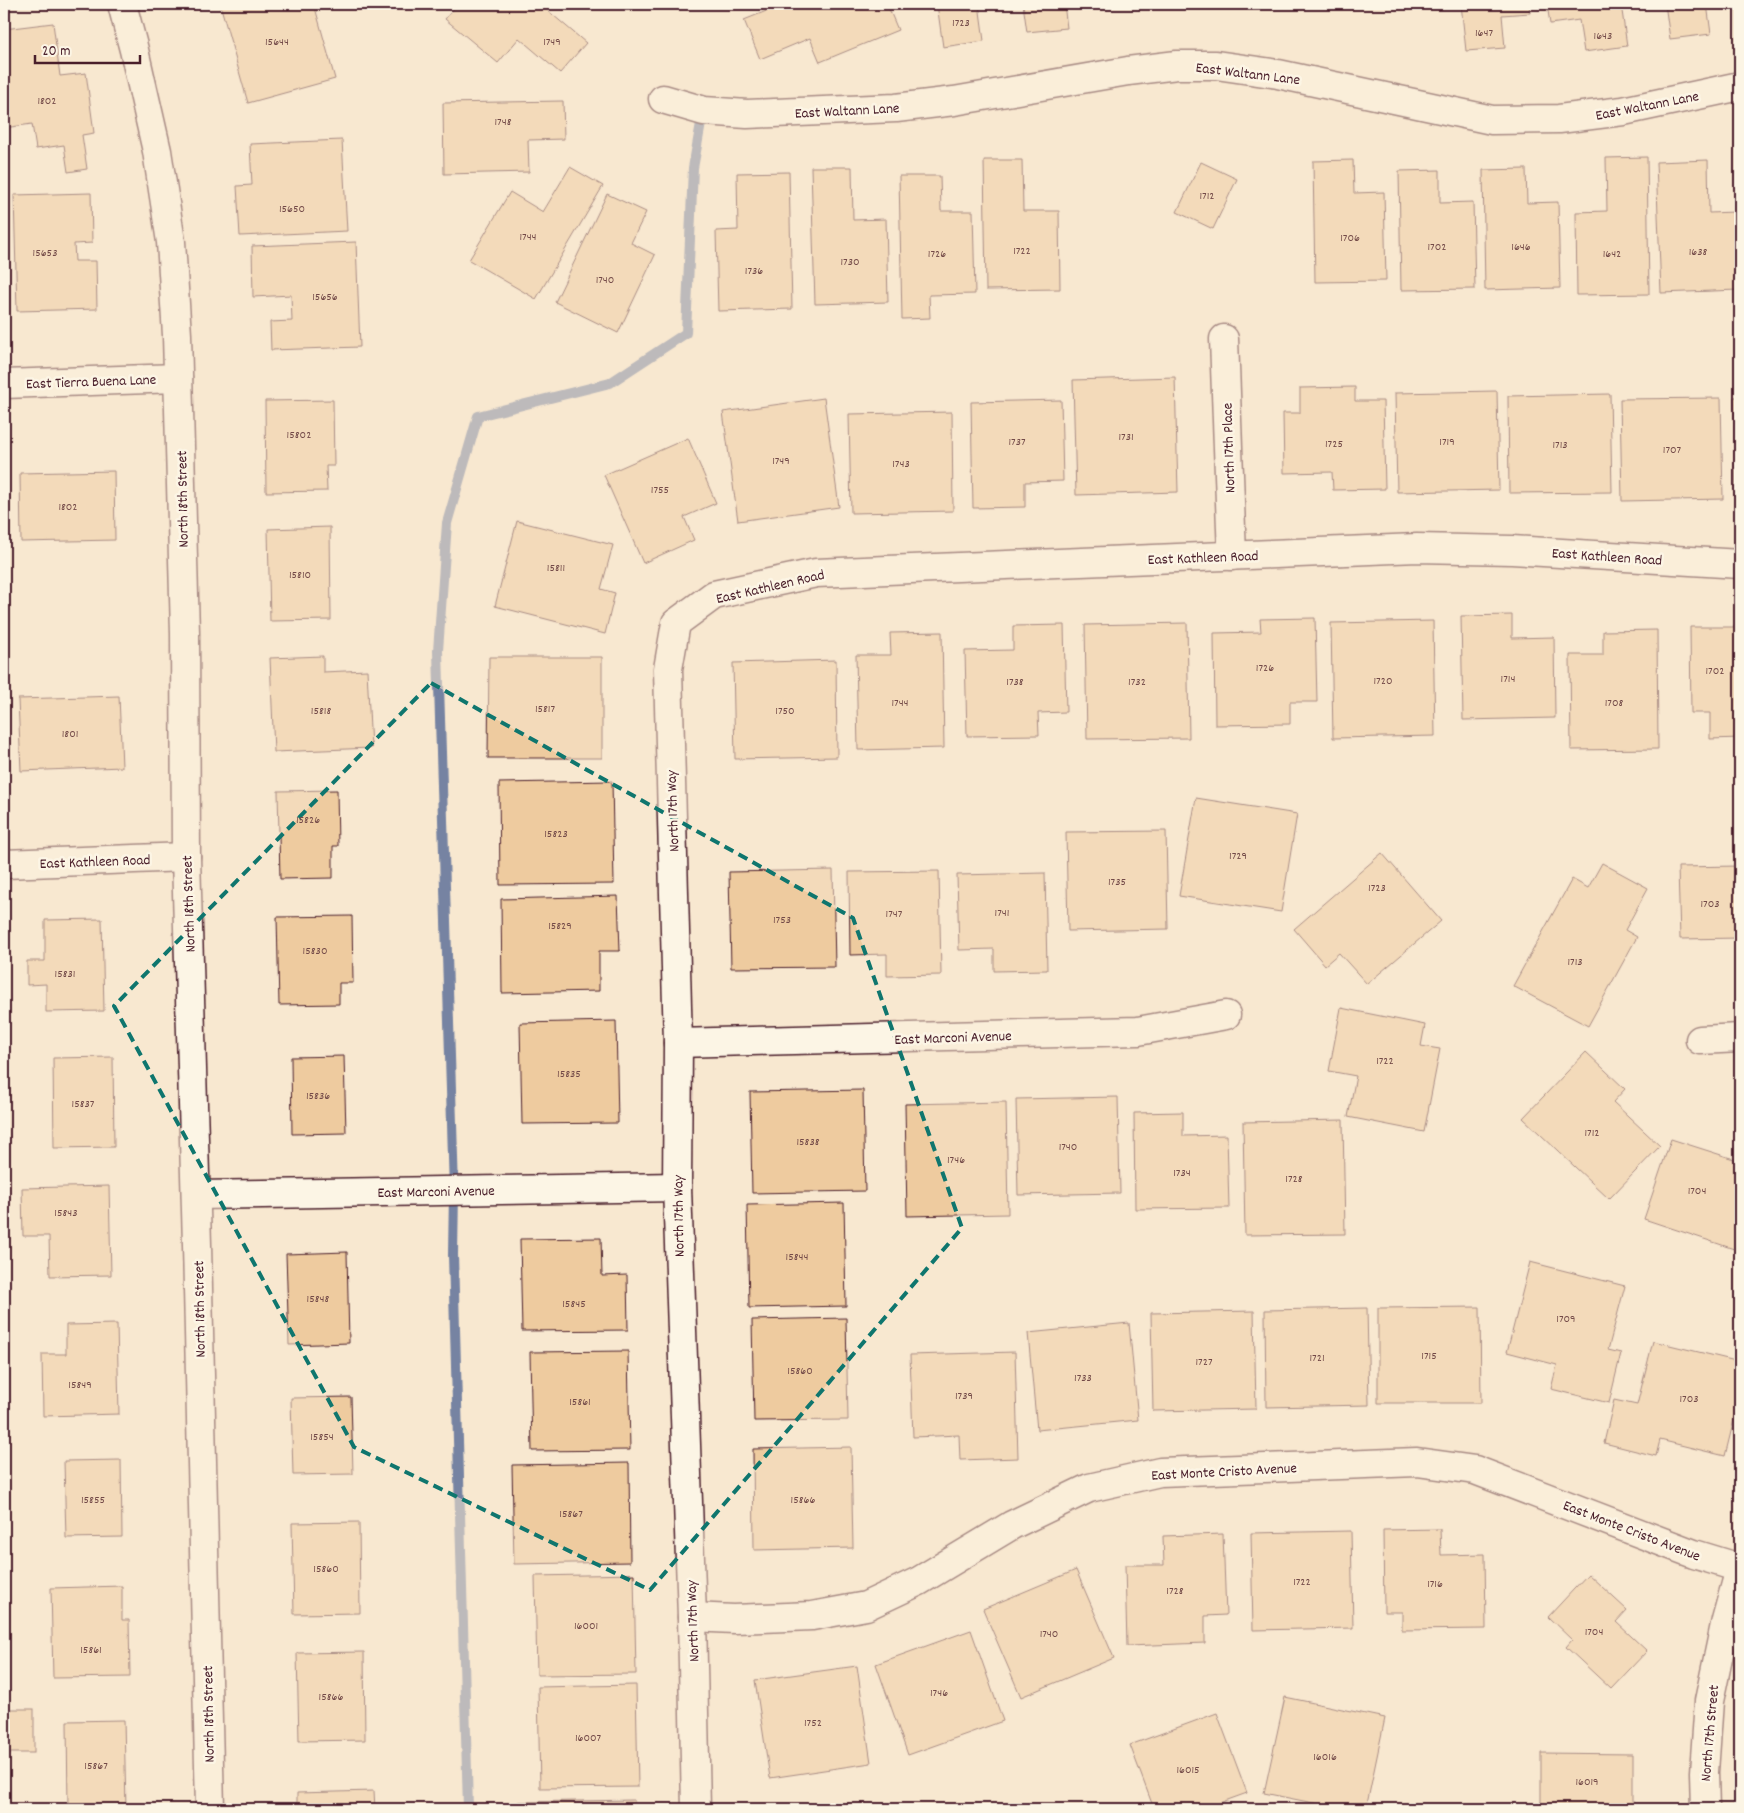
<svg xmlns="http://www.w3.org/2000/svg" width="1744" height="1813" font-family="Dekko,sans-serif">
	<rect width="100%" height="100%" fill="#f8e8d0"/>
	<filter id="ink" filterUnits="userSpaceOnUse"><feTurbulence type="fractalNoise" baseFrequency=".02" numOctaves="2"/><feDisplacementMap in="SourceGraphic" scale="10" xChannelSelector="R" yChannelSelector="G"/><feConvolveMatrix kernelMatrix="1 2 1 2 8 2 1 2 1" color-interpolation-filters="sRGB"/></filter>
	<g filter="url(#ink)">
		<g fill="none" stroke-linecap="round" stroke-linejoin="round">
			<!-- stream -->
			<path stroke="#7683a2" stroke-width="10" d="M 468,1809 L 453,1255 L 454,1191 L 438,651 L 447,523 L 478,416 L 610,383 L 686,333 L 693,168 L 703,112"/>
		</g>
		<!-- building -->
		<g fill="#eecb9f" stroke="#4a1f2b">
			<path d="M 220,4 L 314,4 L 335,79 L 248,103 Z"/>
			<path d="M 458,4 L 540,4 L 586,43 L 560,73 L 519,38 L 498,63 L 445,19 Z"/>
			<path d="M 784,4 L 887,4 L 898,30 L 820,62 L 810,38 L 760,59 L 744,20 Z"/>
			<path d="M 937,4 L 979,4 L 984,41 L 943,47 Z"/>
			<path d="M 1023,4 L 1064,4 L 1067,28 L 1027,32 Z"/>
			<path d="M 1461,4 L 1529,4 L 1530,13 L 1502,15 L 1505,48 L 1466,51 Z"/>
			<path d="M 1547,4 L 1621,4 L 1627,46 L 1584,52 L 1579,20 L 1550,24 Z"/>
			<path d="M 1665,4 L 1707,4 L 1711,34 L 1670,39 Z"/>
			<path d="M 53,23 L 60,76 L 86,73 L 94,133 L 82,135 L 87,169 L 68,172 L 64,145 L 36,149 L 32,124 L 4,128 L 4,29 Z"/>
			<path d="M 563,101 L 564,139 L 528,140 L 529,172 L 444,174 L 443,103 Z"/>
			<path d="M 342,140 L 347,231 L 240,236 L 237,186 L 252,185 L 250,144 Z"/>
			<path d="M 1647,157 L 1649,294 L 1577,295 L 1576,212 L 1607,211 L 1606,158 Z"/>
			<path d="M 984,160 L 1022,160 L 1023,211 L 1059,211 L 1060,289 L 986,290 Z"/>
			<path d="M 1353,160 L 1354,193 L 1384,192 L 1386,281 L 1315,282 L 1313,161 Z"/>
			<path d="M 1708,160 L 1709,213 L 1735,212 L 1738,290 L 1661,293 L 1656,162 Z"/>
			<path d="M 1201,162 L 1237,179 L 1213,229 L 1177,212 Z"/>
			<path d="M 570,167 L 603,186 L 536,299 L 469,260 L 510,192 L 543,212 Z"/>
			<path d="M 811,167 L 852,167 L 853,220 L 886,219 L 888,302 L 815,304 Z"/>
			<path d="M 1526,169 L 1527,203 L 1558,202 L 1560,288 L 1485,290 L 1483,170 Z"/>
			<path d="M 1440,170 L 1440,203 L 1473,202 L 1475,289 L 1401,290 L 1399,171 Z"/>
			<path d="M 789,172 L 792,309 L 718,311 L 716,231 L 738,230 L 737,173 Z"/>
			<path d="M 899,176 L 940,176 L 941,211 L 973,211 L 975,294 L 929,295 L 930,318 L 902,319 Z"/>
			<path d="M 91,193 L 92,243 L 74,244 L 75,261 L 96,261 L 97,309 L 17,311 L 14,195 Z"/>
			<path d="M 607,194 L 646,212 L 631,243 L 655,255 L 618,333 L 555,302 Z"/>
			<path d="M 356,242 L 360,347 L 271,350 L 270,322 L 292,321 L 291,295 L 253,297 L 252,246 Z"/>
			<path d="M 1175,377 L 1178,492 L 1076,495 L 1073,380 Z"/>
			<path d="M 1355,387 L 1355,401 L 1383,401 L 1385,489 L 1333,490 L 1332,472 L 1284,473 L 1283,413 L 1300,413 L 1300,388 Z"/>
			<path d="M 1497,391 L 1499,490 L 1397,492 L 1395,393 Z"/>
			<path d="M 1610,394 L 1612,492 L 1509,493 L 1508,396 Z"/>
			<path d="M 1734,397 L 1740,397 L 1740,504 L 1736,504 Z"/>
			<path d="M 824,398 L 839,507 L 738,521 L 723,412 Z"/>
			<path d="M 1721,398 L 1723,499 L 1622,501 L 1620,399 Z"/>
			<path d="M 333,400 L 334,466 L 326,466 L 327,491 L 266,492 L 265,401 Z"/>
			<path d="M 1061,400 L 1063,481 L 1025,482 L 1025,507 L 973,508 L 971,402 Z"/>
			<path d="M 952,412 L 953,511 L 851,513 L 849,414 Z"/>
			<path d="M 688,438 L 716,503 L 684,517 L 694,540 L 643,563 L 604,475 Z"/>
			<path d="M 114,471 L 115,540 L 21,542 L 20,473 Z"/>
			<path d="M 517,521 L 613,545 L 601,589 L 615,593 L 605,634 L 495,606 Z"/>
			<path d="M 330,527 L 331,620 L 270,621 L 268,529 Z"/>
			<path d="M 1512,615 L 1512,638 L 1554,637 L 1555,718 L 1463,720 L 1461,616 Z"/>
			<path d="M 1315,618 L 1317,702 L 1290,702 L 1290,724 L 1215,725 L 1214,633 L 1261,632 L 1260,619 Z"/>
			<path d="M 1433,621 L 1435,736 L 1333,738 L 1331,623 Z"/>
			<path d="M 1187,623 L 1189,738 L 1087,739 L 1085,625 Z"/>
			<path d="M 1064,625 L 1066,712 L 1038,713 L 1039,735 L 967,736 L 965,651 L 1013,650 L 1013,626 Z"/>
			<path d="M 1690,627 L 1740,627 L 1740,738 L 1710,739 L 1710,713 L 1691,713 Z"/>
			<path d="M 1657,630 L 1658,749 L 1571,750 L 1570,655 L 1603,655 L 1603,631 Z"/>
			<path d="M 942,632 L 944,748 L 858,750 L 856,655 L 891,655 L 890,633 Z"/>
			<path d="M 4,633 L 5,688 L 4,688 Z"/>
			<path d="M 323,656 L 323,672 L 367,670 L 371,748 L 274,752 L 270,658 Z"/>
			<path d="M 489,657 L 602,657 L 602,758 L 488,758 Z"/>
			<path d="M 836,660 L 837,757 L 735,759 L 733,663 Z"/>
			<path d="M 119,696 L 122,767 L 21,771 L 18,699 Z"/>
			<path d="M 612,781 L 614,884 L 500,885 L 499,783 Z"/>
			<path d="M 337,790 L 338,846 L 333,846 L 333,878 L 280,879 L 278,791 Z"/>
			<path d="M 1196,798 L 1297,814 L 1281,912 L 1179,896 Z"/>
			<path d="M 1166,831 L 1168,929 L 1068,931 L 1066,832 Z"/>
			<path d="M 1382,853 L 1441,921 L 1367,984 L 1339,953 L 1325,965 L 1294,929 Z"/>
			<path d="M 1602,863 L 1648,888 L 1625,930 L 1637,937 L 1588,1026 L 1513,986 L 1572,879 L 1588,888 Z"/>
			<path d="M 1740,866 L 1740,938 L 1680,939 L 1678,867 Z"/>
			<path d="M 833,870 L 835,967 L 731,968 L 729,872 Z"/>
			<path d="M 939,871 L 941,975 L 887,976 L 887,954 L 850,955 L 849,872 Z"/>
			<path d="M 1045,873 L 1047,970 L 994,971 L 994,949 L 959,950 L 957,875 Z"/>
			<path d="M 618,896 L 620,951 L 599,951 L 599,991 L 502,993 L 501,899 Z"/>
			<path d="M 352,916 L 353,983 L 339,983 L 339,1004 L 279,1005 L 277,917 Z"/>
			<path d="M 102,919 L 104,1011 L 46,1012 L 46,984 L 27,985 L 27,961 L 45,961 L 45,920 Z"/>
			<path d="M 1341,1008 L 1425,1025 L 1421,1046 L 1440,1049 L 1424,1132 L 1348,1117 L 1356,1076 L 1329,1071 Z"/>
			<path d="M 616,1021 L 618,1123 L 522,1124 L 520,1023 Z"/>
			<path d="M 1586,1052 L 1625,1089 L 1613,1102 L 1660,1146 L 1609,1199 L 1523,1118 Z"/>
			<path d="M 344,1056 L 346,1133 L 292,1134 L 291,1057 Z"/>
			<path d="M 113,1057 L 114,1147 L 54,1148 L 53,1058 Z"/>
			<path d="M 863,1090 L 865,1191 L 752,1193 L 750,1092 Z"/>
			<path d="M 1118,1097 L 1120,1193 L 1018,1195 L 1016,1099 Z"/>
			<path d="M 1006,1102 L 1008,1214 L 907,1216 L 905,1104 Z"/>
			<path d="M 1183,1112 L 1183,1136 L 1227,1135 L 1229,1208 L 1135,1209 L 1134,1113 Z"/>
			<path d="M 1343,1120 L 1345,1234 L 1245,1235 L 1243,1122 Z"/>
			<path d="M 1671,1139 L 1740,1161 L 1740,1251 L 1644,1219 Z"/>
			<path d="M 109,1186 L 111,1275 L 50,1276 L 49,1236 L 23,1236 L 22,1188 Z"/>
			<path d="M 844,1203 L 846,1306 L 749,1308 L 747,1205 Z"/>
			<path d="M 601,1238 L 602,1276 L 627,1275 L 628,1330 L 522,1331 L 520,1239 Z"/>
			<path d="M 347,1252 L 349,1343 L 289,1345 L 286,1254 Z"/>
			<path d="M 1530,1262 L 1625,1286 L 1608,1350 L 1621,1353 L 1609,1403 L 1551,1389 L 1557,1365 L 1507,1352 Z"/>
			<path d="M 1480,1307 L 1481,1403 L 1378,1403 L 1378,1308 Z"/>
			<path d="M 1367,1308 L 1369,1405 L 1266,1407 L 1265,1310 Z"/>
			<path d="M 1254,1311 L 1256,1409 L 1153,1411 L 1151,1313 Z"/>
			<path d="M 846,1318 L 848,1420 L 754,1421 L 752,1320 Z"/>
			<path d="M 1129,1323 L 1138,1420 L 1037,1430 L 1028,1333 Z"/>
			<path d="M 117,1324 L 119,1414 L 43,1416 L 42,1354 L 66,1354 L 66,1325 Z"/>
			<path d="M 1653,1341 L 1740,1362 L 1740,1395 L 1725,1456 L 1660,1440 L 1656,1456 L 1604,1443 L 1614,1400 L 1637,1405 Z"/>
			<path d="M 628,1351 L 630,1450 L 532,1451 L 530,1352 Z"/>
			<path d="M 1015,1352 L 1018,1458 L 960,1460 L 959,1435 L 913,1437 L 910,1355 Z"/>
			<path d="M 351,1397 L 353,1474 L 293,1475 L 291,1398 Z"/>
			<path d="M 851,1447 L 853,1548 L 754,1550 L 753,1449 Z"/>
			<path d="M 121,1460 L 122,1537 L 66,1538 L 64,1461 Z"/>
			<path d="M 629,1463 L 630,1562 L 514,1564 L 512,1465 Z"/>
			<path d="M 359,1522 L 360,1613 L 294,1614 L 292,1523 Z"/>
			<path d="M 1440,1529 L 1441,1555 L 1485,1554 L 1486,1629 L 1402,1630 L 1402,1612 L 1384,1612 L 1383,1530 Z"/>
			<path d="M 1351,1531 L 1353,1628 L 1253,1630 L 1251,1533 Z"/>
			<path d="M 1223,1534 L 1226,1615 L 1205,1616 L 1205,1643 L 1127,1646 L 1125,1565 L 1164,1565 L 1163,1536 Z"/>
			<path d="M 1076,1570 L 1114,1658 L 1021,1697 L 983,1609 Z"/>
			<path d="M 634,1574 L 636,1674 L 537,1675 L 535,1576 Z"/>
			<path d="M 1588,1574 L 1627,1610 L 1616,1622 L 1647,1651 L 1611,1689 L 1566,1647 L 1572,1640 L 1548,1617 Z"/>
			<path d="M 122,1586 L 122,1620 L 129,1620 L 130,1677 L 53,1678 L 51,1588 Z"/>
			<path d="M 971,1630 L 1003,1721 L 908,1755 L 876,1664 Z"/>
			<path d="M 364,1652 L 365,1740 L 299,1741 L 297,1653 Z"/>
			<path d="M 857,1666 L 871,1763 L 770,1778 L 755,1680 Z"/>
			<path d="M 636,1685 L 638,1787 L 540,1788 L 538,1687 Z"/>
			<path d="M 1285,1697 L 1385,1718 L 1366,1809 L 1343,1809 L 1264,1793 Z"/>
			<rect x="4" y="1709" width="30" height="44"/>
			<path d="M 1217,1713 L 1247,1793 L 1211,1806 L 1212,1809 L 1154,1809 L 1130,1745 Z"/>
			<path d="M 124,1720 L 126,1809 L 68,1809 L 67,1721 Z"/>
			<path d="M 1541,1753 L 1633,1754 L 1633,1809 L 1541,1809 Z"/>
			<path d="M 374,1791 L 375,1809 L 297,1809 L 297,1793 Z"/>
			<path d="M 634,1800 L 635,1809 L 518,1809 L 518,1802 Z"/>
		</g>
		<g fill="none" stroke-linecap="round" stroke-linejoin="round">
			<!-- minor casing -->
			<g stroke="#4a1f2b" stroke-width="31">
				<g id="minor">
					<path d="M 122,4 L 134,50 L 157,151 L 171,242 L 177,335 L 185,633 L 186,857 L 197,1245 L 210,1809"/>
					<path d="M 663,99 L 704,111 L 747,114 L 896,108 L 954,101 L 1128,71 L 1177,65 L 1216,65 L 1278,74 L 1492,120 L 1559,119 L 1623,111 L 1740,86"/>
					<path d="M 1224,339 L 1232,556"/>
					<path d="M 4,384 L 178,378"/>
					<path d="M 4,864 L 186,857"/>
					<path d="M 1700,1040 L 1740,1038"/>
					<path d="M 678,1043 L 1138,1031 L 1226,1015"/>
					<path d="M 196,1195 L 677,1187"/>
					<path d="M 692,1617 L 734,1619 L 812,1616 L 866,1606 L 919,1581 L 1012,1525 L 1089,1488 L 1160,1472 L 1417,1462 L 1475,1470 L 1694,1554 L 1740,1568"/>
					<path d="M 696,1809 L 692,1617 L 677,1187 L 678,1043 L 668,669 L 676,623 L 714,595 L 816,573 L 1417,548 L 1512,550 L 1740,564"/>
					<path d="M 1705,1809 L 1704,1772 L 1709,1701 L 1726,1620 L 1740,1569"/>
				</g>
			</g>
			<!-- minor -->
			<use href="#minor" stroke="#fcf5e5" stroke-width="28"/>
		</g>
	</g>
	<!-- marked area -->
	<path d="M0 0H1744V1813H0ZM 431,683 L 853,918 L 962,1228 L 650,1590 L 354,1447 L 114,1006 Z" fill="#f8e8d0" fill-opacity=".55" fill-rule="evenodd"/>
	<path fill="none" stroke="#0f766e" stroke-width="4" stroke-dasharray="10 6" stroke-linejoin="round" d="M 431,683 L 853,918 L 962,1228 L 650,1590 L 354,1447 L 114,1006 Z"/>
	<g text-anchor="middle" stroke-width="5" stroke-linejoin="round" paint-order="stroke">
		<!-- number labels -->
		<g font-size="12" fill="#734a48">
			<text x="961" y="26">1723</text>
			<text x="1484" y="36">1647</text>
			<text x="1603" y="39">1643</text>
			<text x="277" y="45">15644</text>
			<text x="552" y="45">1749</text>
			<text x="47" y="104">1802</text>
			<text x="503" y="125">1748</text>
			<text x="1207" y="199">1712</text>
			<text x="292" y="212">15650</text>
			<text x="528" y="240">1744</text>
			<text x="1350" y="241">1706</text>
			<text x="1437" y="250">1702</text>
			<text x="1521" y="250">1646</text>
			<text x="1022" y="254">1722</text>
			<text x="1698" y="255">1638</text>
			<text x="45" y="256">15653</text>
			<text x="937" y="257">1726</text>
			<text x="1612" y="257">1642</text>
			<text x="850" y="265">1730</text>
			<text x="754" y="274">1736</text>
			<text x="605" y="283">1740</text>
			<text x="325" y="300">15656</text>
			<text x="299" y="438">15802</text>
			<text x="1126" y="440">1731</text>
			<text x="1017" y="445">1737</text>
			<text x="1447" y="445">1719</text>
			<text x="1334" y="447">1725</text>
			<text x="1560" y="448">1713</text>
			<text x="1672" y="453">1707</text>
			<text x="781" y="464">1749</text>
			<text x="901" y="467">1743</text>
			<text x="660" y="493">1755</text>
			<text x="68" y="510">1802</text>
			<text x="556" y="571">15811</text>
			<text x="300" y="578">15810</text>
			<text x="1265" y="671">1726</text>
			<text x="1715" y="674">1702</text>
			<text x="1508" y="682">1714</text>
			<text x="1383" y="684">1720</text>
			<text x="1015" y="685">1738</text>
			<text x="1137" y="685">1732</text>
			<text x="900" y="706">1744</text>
			<text x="1614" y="706">1708</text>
			<text x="545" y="712">15817</text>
			<text x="321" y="714">15818</text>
			<text x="785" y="714">1750</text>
			<text x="70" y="737">1801</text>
			<text x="308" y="823">15826</text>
			<text x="556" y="837">15823</text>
			<text x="1238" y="859">1729</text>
			<text x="1117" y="885">1735</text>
			<text x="1377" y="891">1723</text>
			<text x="1710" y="907">1703</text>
			<text x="1002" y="916">1741</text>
			<text x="894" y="917">1747</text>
			<text x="782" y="923">1753</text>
			<text x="560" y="929">15829</text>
			<text x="315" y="954">15830</text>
			<text x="1575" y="965">1713</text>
			<text x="65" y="977">15831</text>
			<text x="1385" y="1064">1722</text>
			<text x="569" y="1077">15835</text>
			<text x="318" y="1099">15836</text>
			<text x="83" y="1107">15837</text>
			<text x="1592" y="1136">1712</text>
			<text x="808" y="1145">15838</text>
			<text x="1068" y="1150">1740</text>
			<text x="956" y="1163">1746</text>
			<text x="1182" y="1176">1734</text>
			<text x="1294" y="1182">1728</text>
			<text x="1697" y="1194">1704</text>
			<text x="66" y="1216">15843</text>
			<text x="797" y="1260">15844</text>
			<text x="318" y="1302">15848</text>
			<text x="574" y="1307">15845</text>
			<text x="1566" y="1322">1709</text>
			<text x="1429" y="1359">1715</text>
			<text x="1317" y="1361">1721</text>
			<text x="1204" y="1365">1727</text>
			<text x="800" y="1374">15860</text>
			<text x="1083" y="1381">1733</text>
			<text x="80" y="1388">15849</text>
			<text x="964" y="1399">1739</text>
			<text x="1689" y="1402">1703</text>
			<text x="580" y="1405">15861</text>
			<text x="322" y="1440">15854</text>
			<text x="93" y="1503">15855</text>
			<text x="803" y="1503">15866</text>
			<text x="571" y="1517">15867</text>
			<text x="326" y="1572">15860</text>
			<text x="1302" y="1585">1722</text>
			<text x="1435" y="1587">1716</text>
			<text x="1175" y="1594">1728</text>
			<text x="586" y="1629">16001</text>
			<text x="1594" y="1635">1704</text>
			<text x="1049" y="1637">1740</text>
			<text x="91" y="1653">15861</text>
			<text x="939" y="1696">1746</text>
			<text x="331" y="1700">15866</text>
			<text x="813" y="1726">1752</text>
			<text x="588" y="1741">16007</text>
			<text x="1325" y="1760">16016</text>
			<text x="96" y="1769">15867</text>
			<text x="1188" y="1773">16015</text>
			<text x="1587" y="1785">16019</text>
		</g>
		<!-- street labels -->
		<g font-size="15" fill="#4a1f2b" stroke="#fcf5e5">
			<text transform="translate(1248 73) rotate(7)" y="5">East Waltann Lane</text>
			<text transform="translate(1647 105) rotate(-11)" y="5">East Waltann Lane</text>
			<text transform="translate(847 110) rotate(-3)" y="5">East Waltann Lane</text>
			<text transform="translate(91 381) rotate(-2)" y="5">East Tierra Buena Lane</text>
			<text transform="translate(1228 448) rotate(-92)" y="5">North 17th Place</text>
			<text transform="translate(182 499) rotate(-91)" y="5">North 18th Street</text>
			<text transform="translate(1607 556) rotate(4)" y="5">East Kathleen Road</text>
			<text transform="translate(1203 557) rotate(-2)" y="5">East Kathleen Road</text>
			<text transform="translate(770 586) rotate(-13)" y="5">East Kathleen Road</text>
			<text transform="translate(672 811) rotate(-92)" y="5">North 17th Way</text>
			<text transform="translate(95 861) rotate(-2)" y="5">East Kathleen Road</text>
			<text transform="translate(188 904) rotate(-92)" y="5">North 18th Street</text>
			<text transform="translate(953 1037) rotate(-2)" y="5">East Marconi Avenue</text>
			<text transform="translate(436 1191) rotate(-1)" y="5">East Marconi Avenue</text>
			<text transform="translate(678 1216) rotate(-91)" y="5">North 17th Way</text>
			<text transform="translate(199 1309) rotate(-91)" y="5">North 18th Street</text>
			<text transform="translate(1224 1471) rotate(-3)" y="5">East Monte Cristo Avenue</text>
			<text transform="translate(1632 1530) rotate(21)" y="5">East Monte Cristo Avenue</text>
			<text transform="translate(692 1621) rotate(-92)" y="5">North 17th Way</text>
			<text transform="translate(208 1714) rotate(-91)" y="5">North 18th Street</text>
			<text transform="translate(1709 1733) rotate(-85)" y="5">North 17th Street</text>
		</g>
	</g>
	<!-- margin -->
	<rect width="1744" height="1813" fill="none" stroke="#fcf5e5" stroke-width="20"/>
	<rect x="10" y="10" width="1724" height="1793" fill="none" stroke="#4a1f2b" stroke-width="2" filter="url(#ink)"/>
	<!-- scale -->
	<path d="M35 55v8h105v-8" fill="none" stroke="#4a1f2b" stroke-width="2.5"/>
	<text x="42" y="55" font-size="15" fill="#4a1f2b" stroke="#fcf5e5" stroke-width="4" paint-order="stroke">20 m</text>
</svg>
